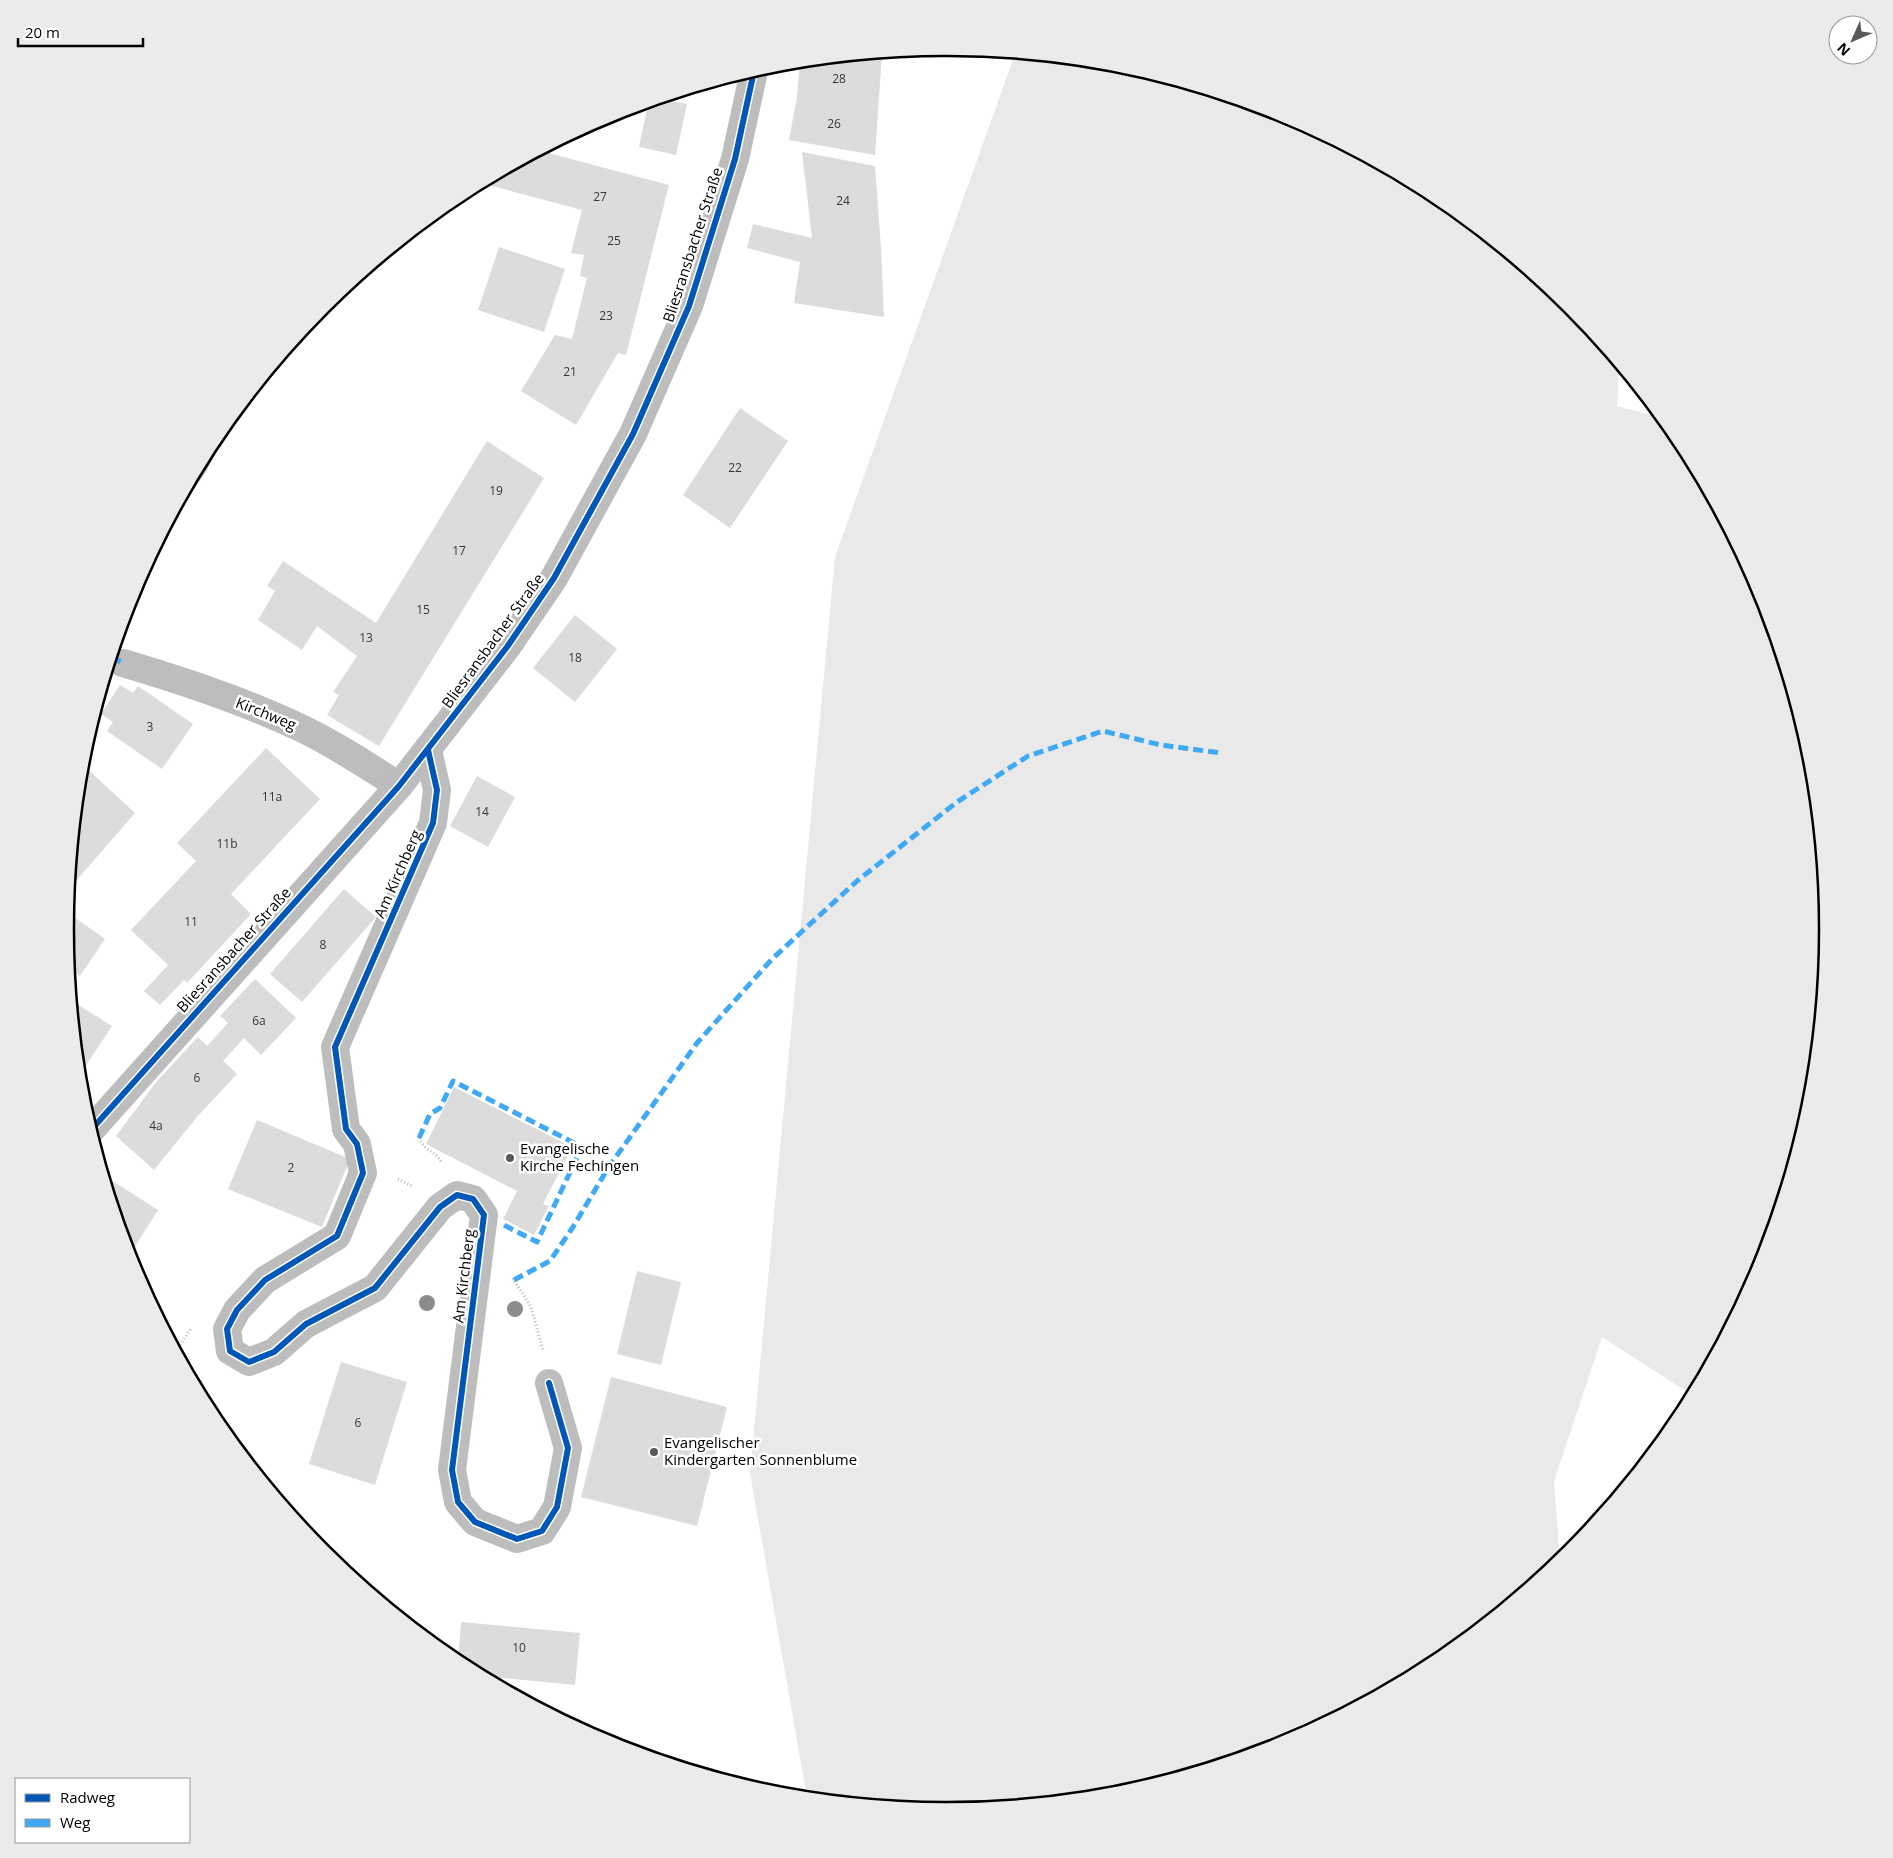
<svg xmlns="http://www.w3.org/2000/svg" width="1893" height="1858" font-family="'Open Sans',sans-serif">
	<rect width="100%" height="100%" fill="#fff"/>
	<!-- green -->
	<path fill="#e9e9e9" d="M 1015,54 L 1119,64 L 1284,115 L 1436,196 L 1570,306 L 1619,366 L 1617,406 L 1662,418 L 1680,439 L 1761,592 L 1811,757 L 1828,929 L 1811,1101 L 1761,1267 L 1692,1395 L 1602,1337 L 1554,1481 L 1560,1561 L 1436,1662 L 1284,1744 L 1118,1794 L 946,1810 L 807,1797 L 750,1473 L 835,557 Z"/>
	<g fill="none" stroke-linecap="round" stroke-linejoin="round">
		<!-- stream -->
		<path stroke="#bbb" stroke-width="12" d="M 189,486 L 201,468 L 221,430"/>
	</g>
	<!-- building -->
	<g fill="#dcdcdc">
		<path d="M 882,54 L 875,155 L 789,140 L 797,97 L 800,62 Z"/>
		<path d="M 662,99 L 687,104 L 676,155 L 639,147 L 648,103 Z"/>
		<path d="M 541,151 L 669,185 L 626,355 L 618,353 L 576,425 L 521,391 L 555,335 L 572,339 L 587,278 L 580,276 L 584,255 L 571,253 L 582,210 L 481,183 Z"/>
		<path d="M 802,152 L 875,166 L 881,248 L 884,317 L 794,303 L 800,262 L 747,248 L 753,224 L 812,238 Z"/>
		<path d="M 499,247 L 565,269 L 544,332 L 478,310 Z"/>
		<path d="M 740,408 L 788,441 L 730,528 L 683,495 Z"/>
		<path d="M 487,441 L 544,478 L 379,746 L 327,715 L 339,695 L 333,692 L 357,656 L 317,626 L 302,650 L 258,620 L 275,591 L 267,586 L 283,561 L 376,623 Z"/>
		<path d="M 575,615 L 617,649 L 575,702 L 533,668 Z"/>
		<path d="M 120,685 L 133,693 L 138,686 L 193,724 L 162,769 L 107,731 L 113,722 L 101,714 Z"/>
		<path d="M 266,748 L 320,799 L 231,894 L 251,914 L 187,983 L 184,980 L 160,1005 L 144,991 L 168,965 L 131,930 L 196,861 L 177,843 Z"/>
		<path d="M 81,763 L 135,813 L 69,889 L 74,834 Z"/>
		<path d="M 477,776 L 515,797 L 488,847 L 450,826 Z"/>
		<path d="M 344,889 L 376,917 L 302,1002 L 270,974 Z"/>
		<path d="M 67,912 L 105,939 L 80,976 L 69,969 L 65,929 Z"/>
		<path d="M 255,979 L 296,1018 L 261,1055 L 244,1038 L 223,1061 L 237,1074 L 197,1117 L 154,1170 L 116,1136 L 157,1081 L 198,1037 L 207,1046 L 228,1023 L 220,1016 Z"/>
		<path d="M 72,1001 L 112,1026 L 79,1076 Z"/>
		<path d="M 454,1087 L 572,1147 L 543,1204 L 549,1206 L 534,1235 L 503,1219 L 517,1191 L 426,1144 Z"/>
		<path d="M 257,1120 L 350,1159 L 322,1227 L 228,1189 Z"/>
		<path d="M 108,1178 L 158,1210 L 129,1256 L 106,1181 Z"/>
		<path d="M 637,1271 L 681,1282 L 661,1365 L 617,1354 Z"/>
		<path d="M 341,1362 L 407,1382 L 375,1485 L 309,1464 Z"/>
		<path d="M 611,1377 L 727,1407 L 697,1526 L 581,1497 Z"/>
		<path d="M 461,1622 L 580,1633 L 575,1685 L 483,1676 L 458,1662 Z"/>
	</g>
	<g fill="none" stroke-linecap="round" stroke-linejoin="round">
		<!-- path -->
		<g stroke="#b8b8b8" stroke-width="3" stroke-dasharray="1 2.5" stroke-linecap="butt">
			<path d="M 419,1138 C 425,1152 435,1150 441,1162"/>
			<path d="M 398,1179 L 412,1186"/>
			<path d="M 512,1279 L 514,1280 L 531,1307 L 543,1350"/>
			<path d="M 177,1351 L 191,1328"/>
		</g>
		<!-- minor -->
		<g stroke="#bdbdbd" stroke-width="28">
			<path d="M 123,663 C 184,681 247,702 303,729 C 336,745 368,766 399,786"/>
			<path d="M 428,750 L 437,790 L 433,823 L 335,1047 L 346,1129 L 357,1144 L 363,1173 L 337,1236 L 265,1280 L 237,1310 L 227,1329 L 230,1351 L 249,1362 L 274,1352 L 306,1324 L 375,1288 L 440,1207 L 457,1195 L 473,1199 L 484,1215 L 452,1470 L 458,1502 L 475,1522 L 517,1539 L 542,1531 L 557,1507 L 568,1448 L 549,1383"/>
			<path d="M 91,1130 L 399,786 L 507,647 L 554,578 L 633,434 L 689,306 L 735,159 L 754,71"/>
		</g>
		<!-- quiet -->
		<g stroke="#3fa9f5" stroke-width="5" stroke-dasharray="10 5" stroke-linecap="butt">
			<path d="M 112,657 L 123,663"/>
			<path d="M 419,1138 L 430,1114 L 440,1108 L 453,1081 L 582,1147 L 537,1242 L 502,1224"/>
			<path d="M 514,1280 L 550,1261 L 573,1227 L 608,1168 L 697,1043 L 772,959 L 857,881 L 957,802 L 1028,756 L 1103,731 L 1161,745 L 1221,753"/>
		</g>
		<!-- cycleway casing -->
		<g stroke="#fff" stroke-width="9">
			<g id="cycleway">
				<path d="M 428,750 L 437,790 L 433,823 L 335,1047 L 346,1129 L 357,1144 L 363,1173 L 337,1236 L 265,1280 L 237,1310 L 227,1329 L 230,1351 L 249,1362 L 274,1352 L 306,1324 L 375,1288 L 440,1207 L 457,1195 L 473,1199 L 484,1215 L 452,1470 L 458,1502 L 475,1522 L 517,1539 L 542,1531 L 557,1507 L 568,1448 L 549,1383"/>
				<path d="M 91,1130 L 399,786 L 507,647 L 554,578 L 633,434 L 689,306 L 735,159 L 754,71"/>
			</g>
		</g>
		<!-- cycleway -->
		<use href="#cycleway" stroke="#0057b8" stroke-width="6"/>
	</g>
	<!-- trees -->
	<g fill="#8c8c8c">
		<circle cx="427" cy="1303" r="8"/>
		<circle cx="515" cy="1309" r="8"/>
	</g>
	<!-- markers -->
	<g fill="#595959" stroke="#fff" stroke-width="2">
		<circle cx="510" cy="1158" r="5"/>
		<circle cx="654" cy="1452" r="5"/>
	</g>
	<g text-anchor="middle" stroke-width="5" stroke-linejoin="round" paint-order="stroke">
		<!-- number labels -->
		<g font-size="12" fill="#373737">
			<text x="839" y="83">28</text>
			<text x="834" y="128">26</text>
			<text x="600" y="201">27</text>
			<text x="843" y="205">24</text>
			<text x="614" y="245">25</text>
			<text x="606" y="320">23</text>
			<text x="570" y="376">21</text>
			<text x="735" y="472">22</text>
			<text x="496" y="495">19</text>
			<text x="459" y="555">17</text>
			<text x="423" y="614">15</text>
			<text x="366" y="642">13</text>
			<text x="575" y="662">18</text>
			<text x="150" y="731">3</text>
			<text x="272" y="801">11a</text>
			<text x="482" y="816">14</text>
			<text x="227" y="848">11b</text>
			<text x="191" y="926">11</text>
			<text x="323" y="949">8</text>
			<text x="259" y="1025">6a</text>
			<text x="197" y="1082">6</text>
			<text x="156" y="1130">4a</text>
			<text x="291" y="1172">2</text>
			<text x="358" y="1427">6</text>
			<text x="519" y="1652">10</text>
		</g>
		<!-- street labels -->
		<g font-size="15" fill="#000" stroke="#fff">
			<text transform="translate(693 245) rotate(-72)" y="5">Bliesransbacher Straße</text>
			<text transform="translate(493 641) rotate(-54)" y="5">Bliesransbacher Straße</text>
			<text transform="translate(266 714) rotate(22)" y="5">Kirchweg</text>
			<text transform="translate(398 874) rotate(-66)" y="5">Am Kirchberg</text>
			<text transform="translate(234 950) rotate(-48)" y="5">Bliesransbacher Straße</text>
			<text transform="translate(464 1276) rotate(-83)" y="5">Am Kirchberg</text>
		</g>
		<!-- poi labels -->
		<g font-size="15" fill="#000" stroke="#fff" text-anchor="start">
			<text x="520" y="1154">Evangelische<tspan x="520" dy="17">Kirche Fechingen</tspan></text>
			<text x="664" y="1448">Evangelischer<tspan x="664" dy="17">Kindergarten Sonnenblume</tspan></text>
		</g>
	</g>
	<!-- crop -->
	<path d="M0 0H1893V1858H0ZM946 56H947A872 872 0 0 1 1819 928V930A872 872 0 0 1 947 1802H946A872 872 0 0 1 74 930V928A872 872 0 0 1 946 56Z" fill="#ebebeb" fill-rule="evenodd"/>
	<path fill="none" stroke="#000" stroke-width="2.5" d="M946 56H947A872 872 0 0 1 1819 928V930A872 872 0 0 1 947 1802H946A872 872 0 0 1 74 930V928A872 872 0 0 1 946 56Z"/>
	<!-- legend -->
	<rect x="15" y="1778" width="175" height="65" fill="#ffffff" stroke="#999999"/>
	<rect x="25" y="1794" width="25" height="8" fill="#0057b8" stroke="#999999"/>
	<text x="60" y="1803" font-size="15" fill="#000000">Radweg</text>
	<rect x="25" y="1819" width="25" height="8" fill="#3fa9f5" stroke="#999999"/>
	<text x="60" y="1828" font-size="15" fill="#000000">Weg</text>
	<!-- north arrow -->
	<g transform="translate(1853 40) rotate(225)"><circle r="24" fill="#ffffff" stroke="#999999"/>
	<path d="M0-4L9 19L0 12L-9 19Z" fill="#595959"/>
	<text y="-8" font-size="14" font-weight="bold" text-anchor="middle" fill="#000000">N</text>
	</g>
	<!-- scale -->
	<path d="M18 38v8h125v-8" fill="none" stroke="#000000" stroke-width="2.5"/>
	<text x="25" y="38" font-size="15" fill="#000000" stroke="#ffffff" stroke-width="4" paint-order="stroke">20 m</text>
</svg>
